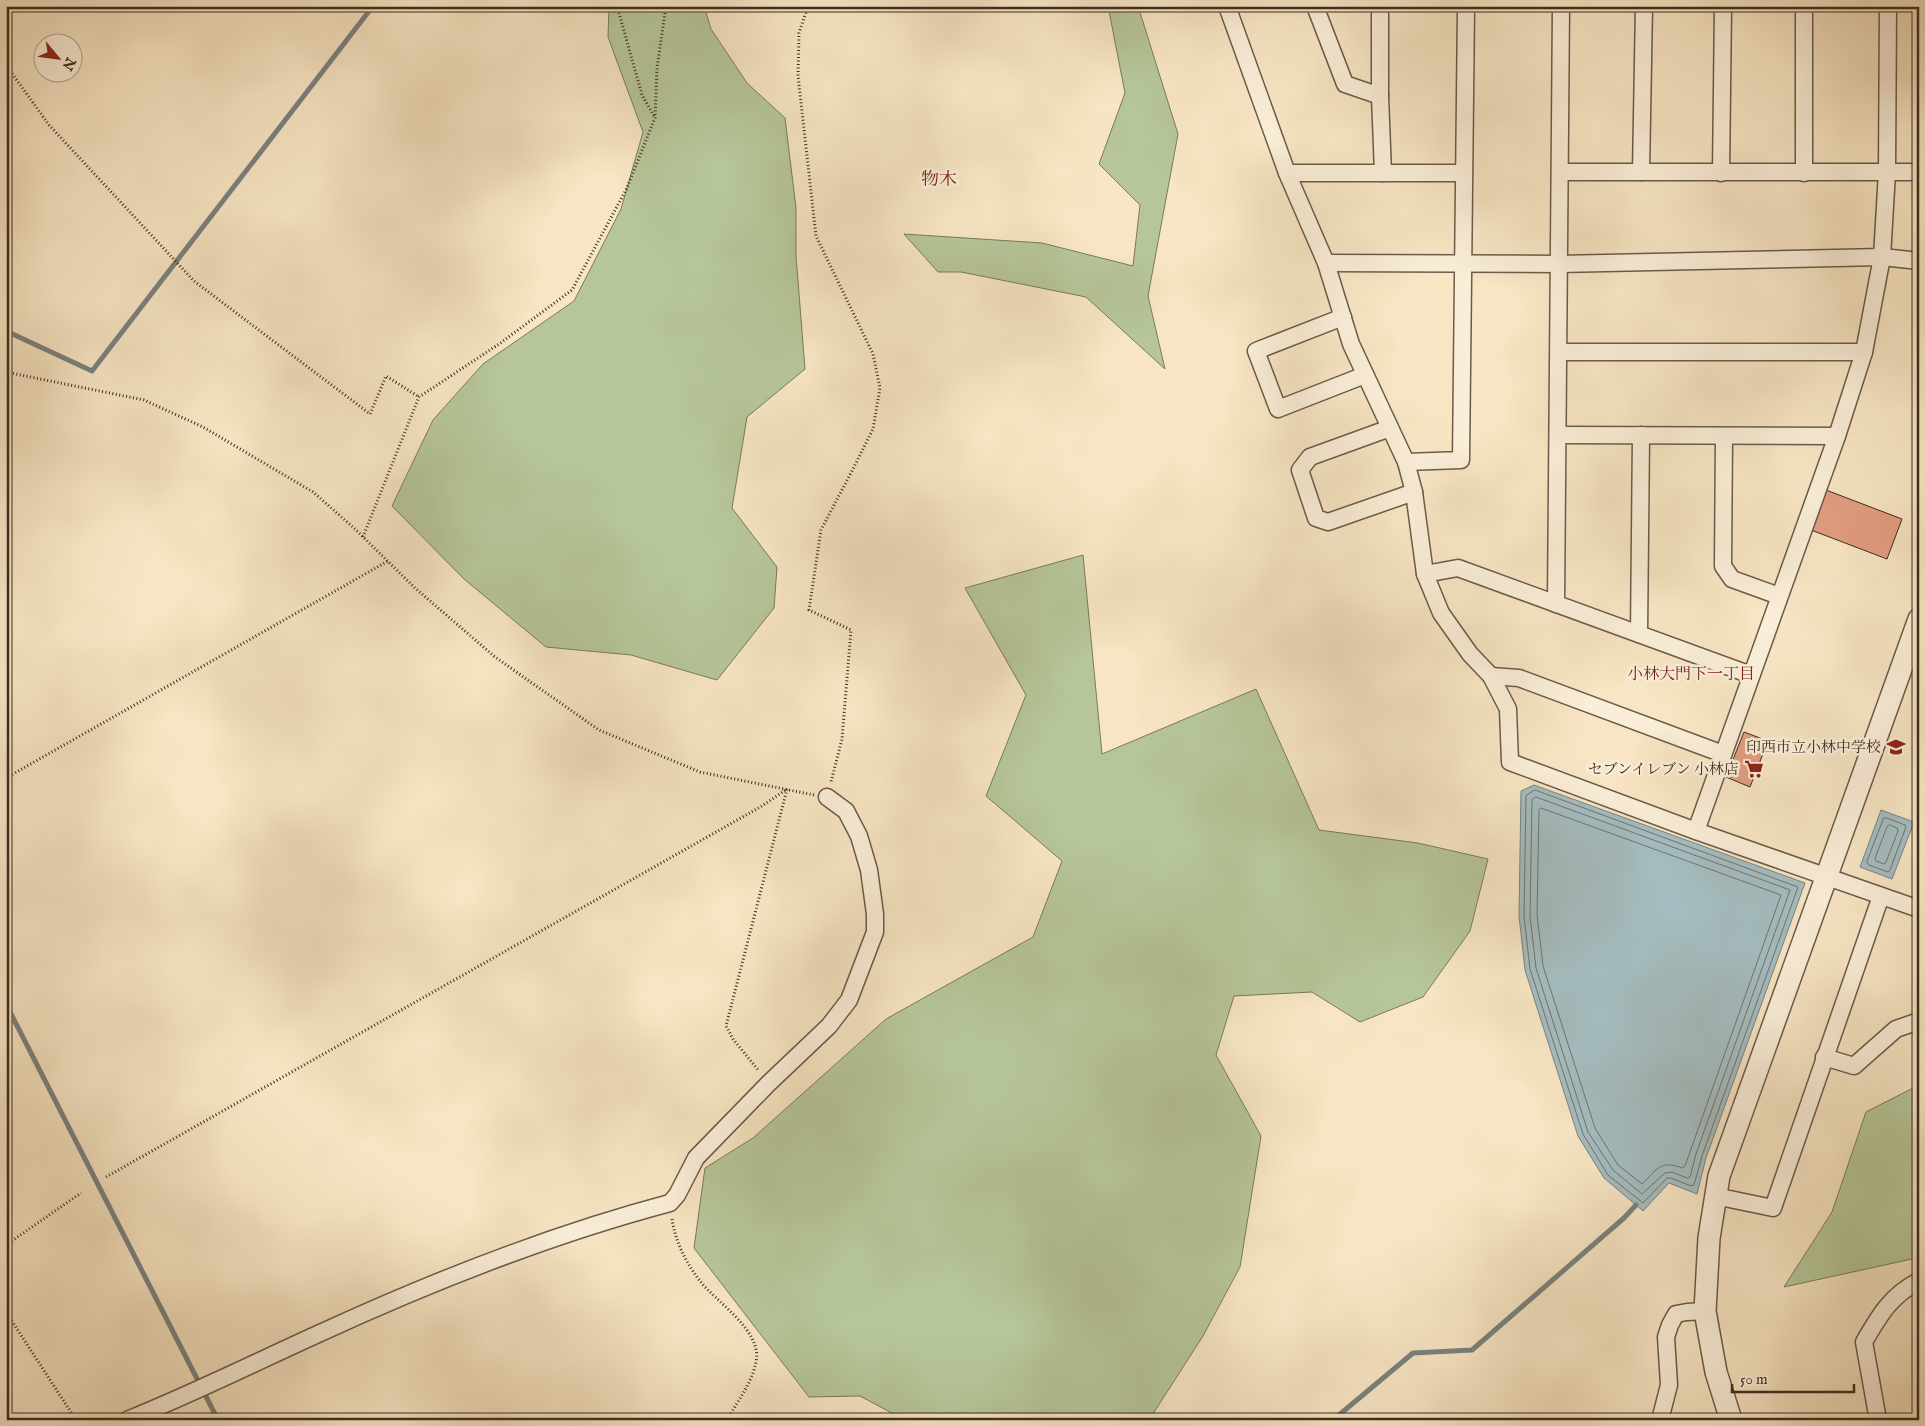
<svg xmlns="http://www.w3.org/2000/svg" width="1925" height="1426" font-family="'IM FELL English','Noto Serif JP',serif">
	<rect width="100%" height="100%" fill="#f7e5c3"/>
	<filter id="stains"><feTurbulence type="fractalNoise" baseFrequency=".004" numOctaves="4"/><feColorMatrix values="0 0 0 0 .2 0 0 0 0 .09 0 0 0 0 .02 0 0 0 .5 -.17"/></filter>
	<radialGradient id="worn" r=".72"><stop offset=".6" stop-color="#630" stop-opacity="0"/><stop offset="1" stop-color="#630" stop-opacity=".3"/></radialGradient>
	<!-- green -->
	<g fill="#b6c699" stroke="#797a5d">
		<path d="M 609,6 L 704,6 L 711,29 L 747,83 L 785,118 L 796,208 L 796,256 L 805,369 L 747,417 L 732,508 L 777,567 L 774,608 L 717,680 L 631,655 L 546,647 L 464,579 L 392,506 L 433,420 L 483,364 L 574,301 L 621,209 L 643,132 L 608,37 Z"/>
		<path d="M 1108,6 L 1138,6 L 1178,134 L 1148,296 L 1165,369 L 1086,297 L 961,272 L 938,272 L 904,234 L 1042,243 L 1133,266 L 1140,205 L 1099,164 L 1125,93 Z"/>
		<path d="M 1083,555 L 1102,754 L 1256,689 L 1319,830 L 1418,843 L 1488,859 L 1470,931 L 1423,997 L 1360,1022 L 1312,992 L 1234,996 L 1216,1055 L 1261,1136 L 1240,1267 L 1203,1336 L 1149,1420 L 905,1420 L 860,1396 L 809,1397 L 694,1248 L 705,1168 L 753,1138 L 886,1019 L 1033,937 L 1062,861 L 986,796 L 1026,695 L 965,588 Z"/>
		<path d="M 1919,1085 L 1919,1254 L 1912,1259 L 1784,1287 L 1832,1212 L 1866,1112 Z"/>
	</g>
	<!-- water -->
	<g fill="#a4bcbf" stroke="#7a8380">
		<path d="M 1534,785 L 1805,883 L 1706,1158 L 1697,1194 L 1669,1183 L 1643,1211 L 1604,1178 L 1578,1136 L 1525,970 L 1519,916 L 1521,791 Z"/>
		<path d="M 1881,810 L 1914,822 L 1892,879 L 1860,867 Z"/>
	</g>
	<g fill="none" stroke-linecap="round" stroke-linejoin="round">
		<!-- shore -->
		<g stroke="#707470" stroke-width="1">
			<path d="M 1535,790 L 1798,887 L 1702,1156 L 1694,1185 L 1691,1186 L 1671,1178 L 1667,1178 L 1643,1203 L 1608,1175 L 1583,1134 L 1530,969 L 1524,916 L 1526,796 Z"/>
			<path d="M 1536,797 L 1790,890 L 1696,1154 L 1690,1177 L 1687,1178 L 1672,1172 L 1665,1173 L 1642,1194 L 1613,1170 L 1588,1132 L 1536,968 L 1530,916 L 1532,800 Z"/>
			<path d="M 1541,808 L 1781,895 L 1685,1166 L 1682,1168 C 1660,1159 1656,1171 1642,1184 L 1618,1165 L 1595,1128 L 1543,966 L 1537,915 L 1539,810 Z"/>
			<path d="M 1884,818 L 1887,818 L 1905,825 L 1906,827 L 1890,870 L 1888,872 L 1869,865 L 1867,862 Z"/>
			<path d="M 1890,825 L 1897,828 L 1898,831 L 1886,862 L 1884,864 L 1876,861 L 1875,858 L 1887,827 Z"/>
		</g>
		<!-- stream -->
		<g stroke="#7a8380" stroke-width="5">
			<path d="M 6,331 L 92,371 L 373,6"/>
			<path d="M 6,1004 L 218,1420"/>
			<path d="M 1333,1420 L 1413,1353 L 1472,1350 L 1624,1218 L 1636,1205"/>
		</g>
	</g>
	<!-- building -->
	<g fill="#e29e80" stroke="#3c2d21">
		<path d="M 1826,490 L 1902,519 L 1887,559 L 1811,530 Z"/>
		<path d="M 1744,732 L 1768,741 L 1750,787 L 1726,777 Z"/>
	</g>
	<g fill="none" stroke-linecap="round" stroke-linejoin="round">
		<!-- minor casing -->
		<g stroke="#6b5b4a" stroke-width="19">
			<g id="minor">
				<path d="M 1227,6 L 1287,173 L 1326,263 L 1351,344 L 1406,462 L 1414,492 L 1425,574 L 1441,613 L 1470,654 L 1491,676 L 1508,709 L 1510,762 L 1696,831 L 1919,909"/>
				<path d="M 1315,6 L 1345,84 L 1380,96"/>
				<path d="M 1380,6 L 1380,96 L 1383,173"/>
				<path d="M 1560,172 L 1919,172"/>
				<path d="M 1641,172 L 1644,6"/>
				<path d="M 1287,173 L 1464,173"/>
				<path d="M 1721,173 L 1723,6"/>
				<path d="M 1804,173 L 1804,6"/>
				<path d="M 1326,263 L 1559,264 L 1882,257 L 1919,261"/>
				<path d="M 1343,317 L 1256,351 L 1278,409 L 1365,375"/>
				<path d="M 1559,352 L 1864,352"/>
				<path d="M 1390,428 L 1310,457 L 1300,470 L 1316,518 L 1328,522 L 1414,492"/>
				<path d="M 1558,435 L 1837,436"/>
				<path d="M 1724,436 L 1723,566 L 1732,579 L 1779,596"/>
				<path d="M 1406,462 L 1461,460 L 1466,6"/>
				<path d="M 1425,574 L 1458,568 L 1751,675"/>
				<path d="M 1556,604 L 1561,6"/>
				<path d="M 1639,634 L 1641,435"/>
				<path d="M 1491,676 L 1519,678 L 1723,754"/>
				<path d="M 1696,831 L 1837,436 L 1864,352 L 1882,257 L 1887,172 L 1888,6"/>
				<path d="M 1824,1057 L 1854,1066 L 1896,1029 L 1919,1021"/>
				<path d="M 1715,1196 L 1773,1208 L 1881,896"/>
				<path d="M 127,1420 C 192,1394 254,1363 318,1334 C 431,1282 549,1235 670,1203 L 677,1195 L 696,1158 L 769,1083 L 829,1026 L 849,1000 L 875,932 L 875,914 L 869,870 L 859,836 L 846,811 L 827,797"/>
				<path d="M 1660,1420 L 1669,1385 L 1666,1337 L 1670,1325 L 1676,1314 L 1687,1312 L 1705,1311"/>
				<path d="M 1878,1420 L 1864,1342 C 1879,1316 1891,1295 1919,1281"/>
			</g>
		</g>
		<!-- tertiary casing -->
		<g stroke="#6b5b4a" stroke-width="24">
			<path id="tertiary" d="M 1731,1420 L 1716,1372 L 1705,1311 L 1709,1238 L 1719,1176 L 1919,619"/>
		</g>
		<!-- path -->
		<g stroke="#3c2d21" stroke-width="3" stroke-dasharray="1 2.5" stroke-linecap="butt">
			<path d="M 617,6 L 642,95 L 654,116"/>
			<path d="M 808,6 L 799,33 L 798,76 L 816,236 L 873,354 L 880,388 L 873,429 L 853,469 L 821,530 L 809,610 L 851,630 L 842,739 L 831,782"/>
			<path d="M 6,65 L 49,125 L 194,281 L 370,414 L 386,376 L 419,397"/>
			<path d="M 6,372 L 144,400 L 203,427 L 313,492 L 354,528 L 415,588 L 495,657 L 599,730 L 700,772 L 814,795"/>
			<path d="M 363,537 L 419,397 L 499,344 L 572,290 L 627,188 L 655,118 L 657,68 L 666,6"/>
			<path d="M 6,778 L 388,561"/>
			<path d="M 106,1177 L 762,806 L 787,789 L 726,1026 L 733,1039 L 759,1071"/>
			<path d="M 672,1219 C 675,1241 686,1263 700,1281 C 716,1302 763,1331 756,1362 C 752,1383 737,1402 727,1420"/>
			<path d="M 6,1245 L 81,1193"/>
			<path d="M 6,1312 L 76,1420"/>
		</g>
		<!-- minor -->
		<use href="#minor" stroke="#faeed8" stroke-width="16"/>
		<!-- tertiary -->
		<use href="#tertiary" stroke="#faeed8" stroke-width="21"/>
	</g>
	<!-- icons -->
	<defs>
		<g id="school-bare" transform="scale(1.5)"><path d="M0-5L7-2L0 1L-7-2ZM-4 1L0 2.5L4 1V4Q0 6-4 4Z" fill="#8f2418" stroke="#faeed8" stroke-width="2.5" paint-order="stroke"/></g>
		<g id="supermarket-bare" transform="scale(1.5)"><path d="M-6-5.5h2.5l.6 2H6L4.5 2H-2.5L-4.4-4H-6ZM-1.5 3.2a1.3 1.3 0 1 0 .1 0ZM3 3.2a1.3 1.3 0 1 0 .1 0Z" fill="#8f2418" stroke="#faeed8" stroke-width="2.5" paint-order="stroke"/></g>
	</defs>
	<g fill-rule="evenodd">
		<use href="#school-bare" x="1896" y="747"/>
		<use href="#supermarket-bare" x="1754" y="769"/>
	</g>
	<g text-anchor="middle" stroke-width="5" stroke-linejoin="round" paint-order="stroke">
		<!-- poi labels -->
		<g font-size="15" fill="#3c2d21" stroke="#faeed8" text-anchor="end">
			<text x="1881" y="752">印西市立小林中学校</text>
			<text x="1739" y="774">セブンイレブン 小林店</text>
		</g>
		<!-- neighbourhood labels -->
		<g font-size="16" fill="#7a1f14" stroke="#faeed8">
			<text x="1691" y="679">小林大門下一丁目</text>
		</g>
		<!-- quarter labels -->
		<g font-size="18" fill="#7a1f14" stroke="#faeed8">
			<text x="939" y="185">物木</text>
		</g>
	</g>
	<!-- margin -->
	<rect width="1925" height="1426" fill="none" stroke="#f7e5c3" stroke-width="25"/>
	<rect x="8" y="8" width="1910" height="1411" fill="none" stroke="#3c2d21" stroke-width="2.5"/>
	<rect x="12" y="12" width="1900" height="1401" fill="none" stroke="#3c2d21"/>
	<!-- north arrow -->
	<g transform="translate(58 58) rotate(119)"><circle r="24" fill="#faeed8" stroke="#aea18f"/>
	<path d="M0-4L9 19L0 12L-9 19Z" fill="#8f2418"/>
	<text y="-8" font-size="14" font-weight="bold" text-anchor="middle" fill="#3c2d21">N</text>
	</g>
	<!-- scale -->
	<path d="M1732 1384v8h122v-8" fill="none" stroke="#3c2d21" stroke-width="2.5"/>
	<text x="1740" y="1384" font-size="15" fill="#3c2d21" stroke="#faeed8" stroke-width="4" paint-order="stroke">50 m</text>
	<rect width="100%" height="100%" filter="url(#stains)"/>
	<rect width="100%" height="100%" fill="url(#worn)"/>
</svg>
